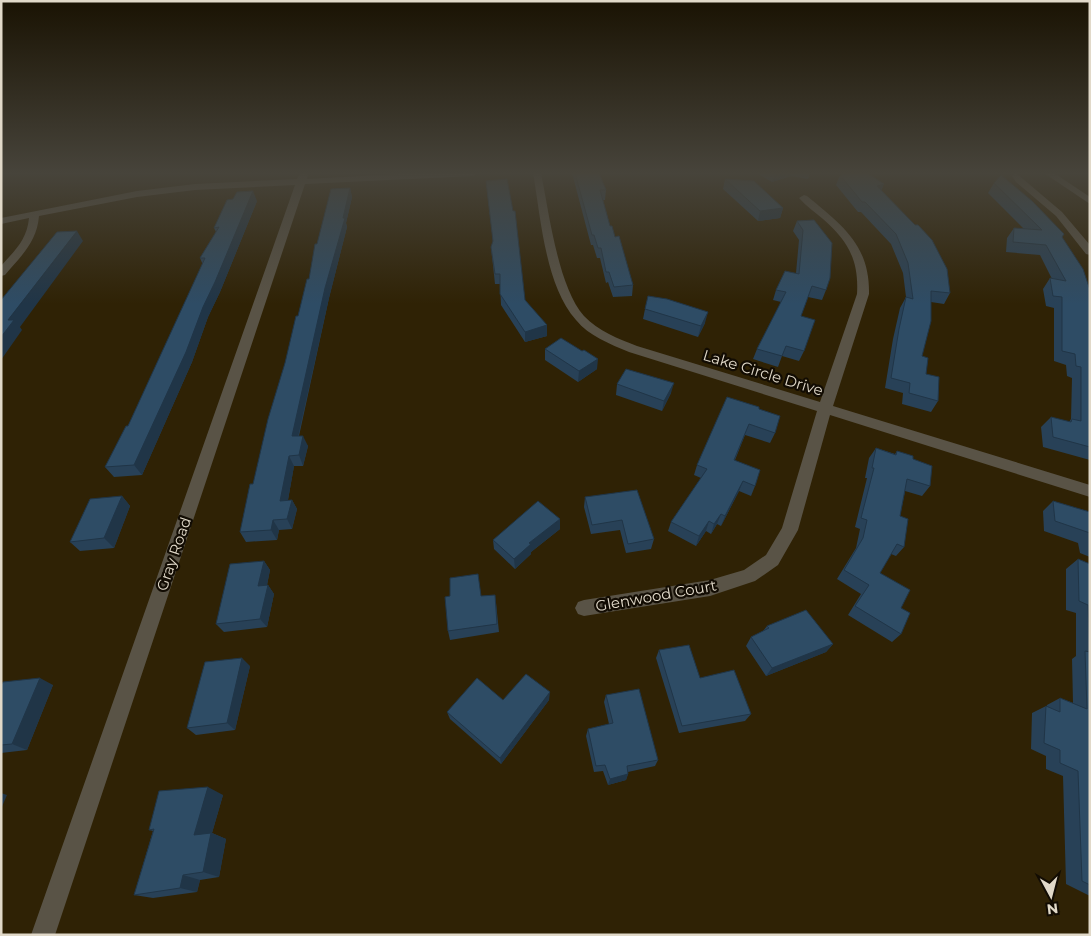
<svg xmlns="http://www.w3.org/2000/svg" width="1091" height="936" font-family="Montserrat,sans-serif">
	<rect width="100%" height="100%" fill="#2f2205"/>
	<g fill="none" stroke-linecap="round" stroke-linejoin="round">
		<!-- minor -->
		<g fill="#595346" fill-rule="evenodd">
			<path d="M 300,173 L 308,173 L 307,179 L 417,173 L 477,173 L 473,176 L 305,184 L 55,935 L 31,935 L 295,185 L 195,190 L 137,197 L 39,216 C 37,242 21,256 5,275 L 1,276 L 1,266 C 15,250 27,240 29,218 L 1,224 L 1,218 L 137,191 L 195,184 L 297,179 Z"/>
			<path d="M 533,173 L 541,173 C 549,212 558,287 584,316 C 598,331 619,339 637,346 L 820,402 L 857,294 C 859,260 848,241 823,219 C 815,212 806,206 799,198 L 804,195 L 807,196 C 842,225 870,245 869,294 L 833,406 L 1090,485 L 1090,497 L 830,415 L 798,530 L 778,565 L 755,581 L 710,596 L 584,616 L 578,614 L 575,608 L 578,602 L 584,600 L 710,580 L 744,570 L 766,555 L 782,528 L 817,411 L 629,352 C 610,344 589,336 576,320 C 545,285 541,218 533,173 Z"/>
			<path d="M 1016,173 L 1062,212 L 1090,245 L 1090,255 L 1086,254 L 1056,216 L 1016,182 L 1012,176 Z"/>
			<path d="M 1044,173 L 1054,173 L 1090,197 L 1090,204 Z"/>
		</g>
	</g>
	<!-- wall -->
	<g fill="#284157">
		<path d="M 572,173 L 599,173 L 606,190 L 605,200 L 603,200 L 610,226 L 633,285 L 632,296 L 613,297 L 608,282 L 606,283 L 600,258 L 597,258 L 593,245 L 591,245 Z"/>
		<path d="M 757,173 L 810,173 L 808,179 L 791,176 L 772,182 Z"/>
		<path d="M 840,175 L 882,191 L 950,293 L 944,304 L 931,302 L 922,356 L 926,374 L 938,401 L 931,412 L 902,404 L 903,393 L 885,388 L 893,339 L 900,308 L 906,297 L 903,273 L 891,244 L 861,212 L 858,212 L 836,185 Z"/>
		<path d="M 725,179 L 783,208 L 780,218 L 758,221 L 723,189 Z"/>
		<path d="M 486,181 L 525,300 L 547,336 L 525,342 L 501,305 L 500,284 L 495,284 L 491,247 L 493,242 Z"/>
		<path d="M 994,183 L 1062,237 L 1090,290 L 1090,460 L 1043,447 L 1041,427 L 1051,417 L 1069,422 L 1071,419 L 1072,378 L 1067,376 L 1066,365 L 1054,361 L 1054,308 L 1046,306 L 1043,289 L 1050,278 L 1052,279 L 1040,255 L 1006,252 L 1007,238 L 1014,228 L 1024,229 L 988,193 Z"/>
		<path d="M 350,188 L 352,197 L 346,223 L 347,227 L 329,298 L 299,436 L 308,446 L 303,466 L 294,466 L 288,500 L 292,500 L 297,509 L 292,529 L 279,530 L 277,540 L 246,542 L 240,532 L 309,279 L 317,244 Z"/>
		<path d="M 257,201 L 220,292 L 208,317 L 192,362 L 142,475 L 114,477 L 105,467 L 128,426 L 203,265 L 200,258 L 216,232 L 214,228 Z"/>
		<path d="M 814,220 L 826,290 L 822,300 L 808,297 L 801,316 L 804,351 L 799,361 L 782,356 L 778,367 L 753,359 L 757,349 L 781,302 L 773,300 L 776,290 L 796,273 L 799,240 L 793,231 L 797,221 Z"/>
		<path d="M 645,309 L 705,323 L 698,337 L 643,319 Z"/>
		<path d="M 545,349 L 597,369 L 578,382 L 545,360 Z"/>
		<path d="M 617,384 L 671,393 L 662,411 L 616,395 Z"/>
		<path d="M 759,409 L 775,433 L 770,443 L 745,435 L 735,460 L 755,486 L 751,496 L 739,491 L 721,526 L 717,524 L 711,534 L 706,531 L 696,546 L 668,531 L 671,522 L 701,478 L 694,475 L 697,465 Z"/>
		<path d="M 876,448 L 895,454 L 897,451 L 913,459 L 930,486 L 922,496 L 905,491 L 900,516 L 904,547 L 896,556 L 891,554 L 880,573 L 901,608 L 901,634 L 892,642 L 848,615 L 861,594 L 837,579 L 856,548 L 860,529 L 855,527 L 867,478 L 865,478 L 869,458 Z"/>
		<path d="M 122,496 L 130,506 L 114,548 L 80,551 L 70,542 Z"/>
		<path d="M 585,497 L 654,539 L 651,549 L 626,553 L 620,530 L 591,534 L 584,507 Z"/>
		<path d="M 1053,501 L 1090,512 L 1090,557 L 1080,553 L 1078,543 L 1044,531 L 1043,511 Z"/>
		<path d="M 560,519 L 560,529 L 531,552 L 531,554 L 515,569 L 494,549 L 493,540 Z"/>
		<path d="M 1078,559 L 1090,564 L 1090,896 L 1066,884 L 1063,776 L 1046,769 L 1046,756 L 1031,749 L 1032,713 L 1046,706 L 1047,707 L 1047,705 L 1060,698 L 1073,703 L 1072,659 L 1076,656 L 1076,613 L 1066,610 L 1066,569 Z"/>
		<path d="M 264,561 L 270,570 L 267,585 L 268,585 L 274,594 L 267,627 L 224,632 L 216,624 Z"/>
		<path d="M 481,596 L 496,603 L 499,632 L 450,640 L 448,631 Z"/>
		<path d="M 767,626 L 833,644 L 826,652 L 766,676 L 746,646 L 751,637 L 763,631 Z"/>
		<path d="M 659,650 L 700,678 L 751,714 L 745,721 L 679,733 L 656,658 Z"/>
		<path d="M 250,666 L 235,730 L 196,735 L 187,728 Z"/>
		<path d="M 1,685 L 53,685 L 27,750 L 1,753 Z"/>
		<path d="M 606,695 L 658,760 L 655,766 L 628,772 L 628,774 L 626,780 L 608,785 L 603,771 L 594,772 L 586,736 L 588,729 L 609,724 L 604,702 Z"/>
		<path d="M 503,700 L 549,700 L 501,764 L 450,719 L 447,712 Z"/>
		<path d="M 223,795 L 212,833 L 226,839 L 219,877 L 200,880 L 197,892 L 153,898 L 134,895 L 153,831 L 149,830 Z"/>
	</g>
	<!-- shaded-wall -->
	<g fill="#203547">
		<path d="M 775,173 L 792,173 L 791,176 L 772,182 Z"/>
		<path d="M 884,184 L 880,194 L 877,186 Z"/>
		<path d="M 350,188 L 352,197 L 346,223 L 347,227 L 329,298 L 296,446 L 292,436 L 325,288 Z"/>
		<path d="M 253,191 L 257,201 L 220,292 L 208,317 L 192,362 L 142,475 L 134,465 Z"/>
		<path d="M 783,208 L 780,218 L 758,221 L 760,211 Z"/>
		<path d="M 77,231 L 83,241 L 20,327 L 22,330 L 1,360 L 1,337 L 8,320 Z"/>
		<path d="M 708,312 L 705,323 L 698,337 L 701,326 Z"/>
		<path d="M 547,325 L 547,336 L 525,342 L 525,332 Z"/>
		<path d="M 598,359 L 597,369 L 578,382 L 579,371 Z"/>
		<path d="M 674,383 L 671,393 L 662,411 L 664,401 Z"/>
		<path d="M 303,436 L 308,446 L 303,466 L 299,455 Z"/>
		<path d="M 289,456 L 294,466 L 286,511 L 280,501 Z"/>
		<path d="M 743,481 L 739,491 L 721,526 L 725,516 Z"/>
		<path d="M 122,496 L 130,506 L 114,548 L 104,538 Z"/>
		<path d="M 292,500 L 297,509 L 292,529 L 287,519 Z"/>
		<path d="M 721,514 L 717,524 L 711,534 L 714,524 Z"/>
		<path d="M 560,519 L 560,529 L 531,552 L 531,554 L 515,569 L 514,559 L 529,543 Z"/>
		<path d="M 273,520 L 279,530 L 277,540 L 271,530 Z"/>
		<path d="M 709,521 L 706,531 L 696,546 L 699,536 Z"/>
		<path d="M 264,561 L 270,570 L 265,595 L 258,586 Z"/>
		<path d="M 268,585 L 274,594 L 267,627 L 260,619 Z"/>
		<path d="M 833,644 L 826,652 L 766,676 L 772,668 Z"/>
		<path d="M 242,658 L 250,666 L 235,730 L 227,723 Z"/>
		<path d="M 40,678 L 53,685 L 27,750 L 12,744 Z"/>
		<path d="M 550,692 L 549,700 L 501,764 L 500,758 Z"/>
		<path d="M 628,774 L 626,780 L 608,785 L 610,779 Z"/>
		<path d="M 208,787 L 223,795 L 212,833 L 226,839 L 219,877 L 203,872 L 194,835 Z"/>
		<path d="M 1,793 L 7,795 L 1,809 Z"/>
		<path d="M 183,875 L 200,880 L 197,892 L 180,888 Z"/>
	</g>
	<!-- building -->
	<g fill="#2e4c65" stroke="#203547">
		<path d="M 575,173 L 599,173 L 606,190 L 600,190 L 610,226 L 612,226 L 615,237 L 619,236 L 633,285 L 614,287 L 609,272 L 606,272 L 601,248 L 598,248 L 594,235 L 592,235 Z"/>
		<path d="M 851,173 L 867,173 L 884,184 L 877,186 L 915,225 L 918,225 L 932,240 L 947,269 L 950,293 L 931,291 L 931,321 L 922,356 L 928,358 L 926,374 L 939,377 L 938,401 L 909,393 L 910,383 L 891,378 L 899,329 L 906,297 L 913,299 L 908,263 L 896,234 L 865,202 L 862,202 L 840,175 Z"/>
		<path d="M 1001,175 L 1032,201 L 1064,234 L 1062,237 L 1083,269 L 1090,290 L 1090,447 L 1053,437 L 1051,417 L 1071,422 L 1072,419 L 1081,421 L 1081,367 L 1076,366 L 1075,354 L 1062,351 L 1062,297 L 1053,296 L 1050,278 L 1066,281 L 1046,245 L 1013,242 L 1014,228 L 1042,230 L 994,183 Z"/>
		<path d="M 507,179 L 513,211 L 515,211 L 525,300 L 547,325 L 525,332 L 500,294 L 500,274 L 495,274 L 491,247 L 493,241 L 486,181 Z"/>
		<path d="M 725,179 L 754,181 L 783,208 L 760,211 Z"/>
		<path d="M 350,188 L 343,218 L 345,218 L 325,288 L 292,436 L 303,436 L 299,455 L 289,456 L 280,501 L 292,500 L 287,519 L 273,520 L 271,530 L 240,532 L 250,484 L 253,484 L 268,419 L 285,363 L 296,316 L 298,316 L 307,279 L 309,279 L 315,244 L 317,244 L 331,189 Z"/>
		<path d="M 253,191 L 215,282 L 203,307 L 186,352 L 134,465 L 105,467 L 126,426 L 128,426 L 205,258 L 200,258 L 219,227 L 214,228 L 227,200 L 233,199 L 237,192 Z"/>
		<path d="M 814,220 L 832,243 L 830,278 L 826,290 L 812,286 L 801,316 L 815,320 L 804,351 L 786,346 L 782,356 L 757,349 L 786,292 L 776,290 L 785,271 L 799,274 L 803,230 L 797,221 Z"/>
		<path d="M 77,231 L 8,320 L 14,320 L 1,337 L 1,300 L 57,232 Z"/>
		<path d="M 648,296 L 667,299 L 708,312 L 701,326 L 645,309 Z"/>
		<path d="M 561,338 L 582,351 L 584,350 L 598,359 L 579,371 L 545,349 Z"/>
		<path d="M 626,369 L 674,383 L 664,401 L 617,384 Z"/>
		<path d="M 727,397 L 759,407 L 759,409 L 780,416 L 775,433 L 749,424 L 734,460 L 760,470 L 755,486 L 743,481 L 725,516 L 721,514 L 714,524 L 709,521 L 699,536 L 671,522 L 707,469 L 697,465 Z"/>
		<path d="M 876,448 L 896,455 L 897,451 L 913,456 L 913,459 L 932,466 L 930,486 L 907,479 L 900,516 L 908,519 L 904,547 L 897,544 L 880,573 L 910,590 L 901,608 L 910,613 L 901,634 L 855,606 L 869,585 L 844,570 L 863,538 L 867,520 L 861,518 L 874,468 L 872,468 Z"/>
		<path d="M 637,490 L 654,539 L 628,544 L 622,520 L 592,525 L 585,497 Z"/>
		<path d="M 122,496 L 104,538 L 70,542 L 90,499 Z"/>
		<path d="M 538,501 L 560,519 L 529,543 L 531,544 L 514,559 L 493,540 Z"/>
		<path d="M 1053,501 L 1090,512 L 1090,533 L 1055,521 Z"/>
		<path d="M 1078,559 L 1090,564 L 1090,885 L 1082,881 L 1078,771 L 1060,763 L 1060,750 L 1044,743 L 1046,706 L 1060,712 L 1060,698 L 1087,709 L 1085,651 L 1090,652 L 1088,605 L 1079,601 Z"/>
		<path d="M 264,561 L 258,586 L 268,585 L 260,619 L 216,624 L 230,564 Z"/>
		<path d="M 478,574 L 481,596 L 495,595 L 497,624 L 448,631 L 445,597 L 450,596 L 450,578 Z"/>
		<path d="M 806,610 L 833,644 L 772,668 L 751,637 L 769,628 L 767,626 Z"/>
		<path d="M 689,645 L 700,678 L 734,670 L 751,714 L 682,726 L 659,650 Z"/>
		<path d="M 242,658 L 227,723 L 187,728 L 205,662 Z"/>
		<path d="M 526,674 L 550,692 L 500,758 L 447,712 L 477,678 L 503,700 Z"/>
		<path d="M 40,678 L 12,744 L 1,745 L 1,685 L 3,682 Z"/>
		<path d="M 639,689 L 658,760 L 627,766 L 628,774 L 610,779 L 605,765 L 596,766 L 588,729 L 613,723 L 606,695 Z"/>
		<path d="M 208,787 L 194,835 L 211,833 L 203,872 L 183,875 L 180,888 L 134,895 L 154,829 L 149,830 L 159,791 Z"/>
	</g>
	<!-- sky -->
	<linearGradient id="sky" x2="0" y2="1"><stop stop-color="#1a1303"/><stop offset="0.57" stop-color="#47443b"/><stop offset="1" stop-color="#47443b" stop-opacity="0"/></linearGradient>
	<rect width="1091" height="304" fill="url(#sky)"/>
	<g text-anchor="middle" stroke-width="4.5" stroke-linejoin="round" paint-order="stroke">
		<!-- street labels -->
		<g font-size="15" fill="#e1d9c9" stroke="#120c03">
			<text transform="translate(763 373) rotate(17)" y="5">Lake Circle Drive</text>
			<text transform="translate(174 554) rotate(-71)" y="5">Gray Road</text>
			<text transform="translate(656 596) rotate(-10)" y="5">Glenwood Court</text>
		</g>
	</g>
	<!-- border -->
	<rect width="1091" height="936" fill="none" stroke="#e1d9c9" stroke-width="5"/>
	<!-- north arrow -->
	<g transform="translate(1051 896) rotate(173)" stroke="#120c03" stroke-width="4" paint-order="stroke">
	<path d="M0-4L9 19L0 12L-9 19Z" fill="#e1d9c9"/>
	<text y="-8" font-size="14" font-weight="bold" text-anchor="middle" fill="#e1d9c9">N</text>
	</g>
</svg>
